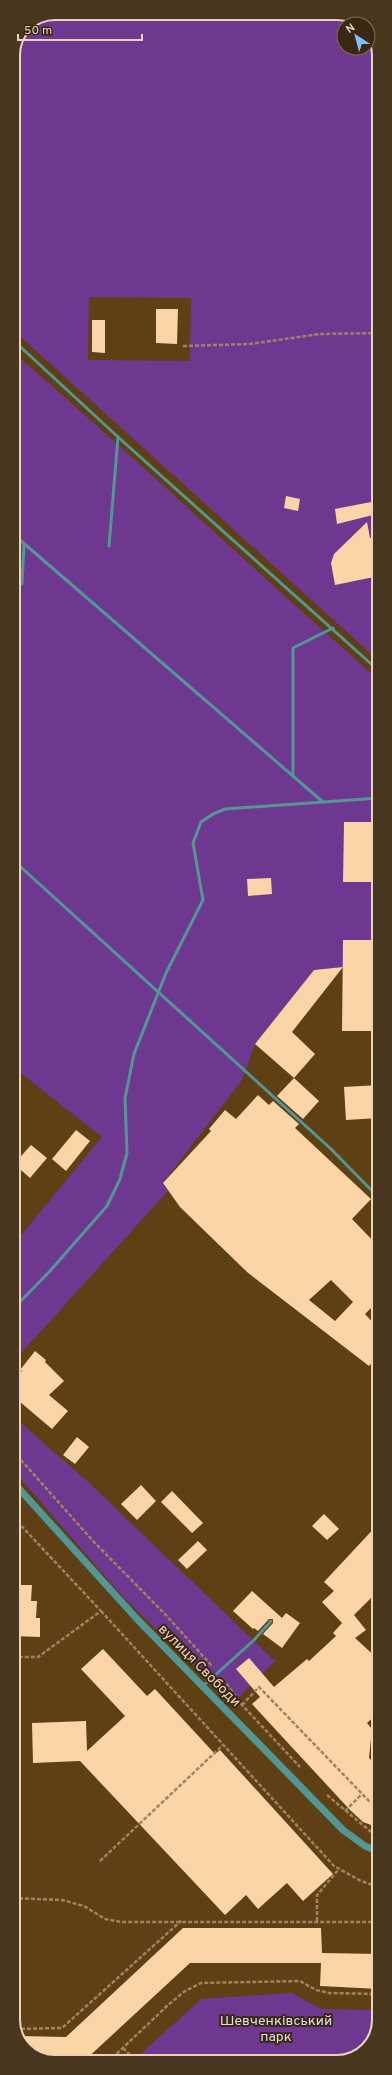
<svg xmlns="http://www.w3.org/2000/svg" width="392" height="2075" font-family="Overpass,sans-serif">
	<rect width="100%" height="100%" fill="#5f3f14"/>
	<!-- green -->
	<g fill="#6e3891" fill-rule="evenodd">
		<path d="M 55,13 L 342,13 L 364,24 L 344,24 L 344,48 L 368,48 L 368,28 L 379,49 L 379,661 L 13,330 L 13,55 L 26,25 ZM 89,297 L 191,298 L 190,361 L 88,360 Z"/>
		<path d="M 13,352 C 137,459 256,572 379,680 L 379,822 L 344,822 L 343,881 L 376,882 L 376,940 L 343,941 L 343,967 L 314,970 L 255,1044 L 242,1080 L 163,1183 L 168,1191 L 13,1362 L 13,1245 L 102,1137 L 13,1067 Z"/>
		<path d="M 13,1416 L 87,1481 L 275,1661 L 233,1703 L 123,1597 L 13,1470 Z"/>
		<path d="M 292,1993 L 321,2009 L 379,2010 L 379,2020 L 368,2048 L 343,2062 L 132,2062 L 201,1999 Z"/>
	</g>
	<!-- building -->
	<g fill="#fbd4a8" fill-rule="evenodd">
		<path d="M 156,309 L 178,309 L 177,344 L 156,343 Z"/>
		<path d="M 92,320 L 105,320 L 105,353 L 92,352 Z"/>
		<path d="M 286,496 L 300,499 L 298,511 L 284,508 Z"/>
		<path d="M 371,502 L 373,515 L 337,524 L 335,509 Z"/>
		<path d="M 367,522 L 370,538 L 379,539 L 379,576 L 335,585 L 331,563 L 334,554 Z"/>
		<path d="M 344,822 L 379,822 L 379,882 L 343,882 Z"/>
		<path d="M 271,878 L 272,894 L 248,896 L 247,879 Z"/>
		<path d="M 343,940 L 379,940 L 379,1031 L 342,1031 Z"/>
		<path d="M 343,967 L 292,1032 L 315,1054 L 294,1078 L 255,1044 L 314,970 Z"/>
		<path d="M 294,1078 L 319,1101 L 303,1119 L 277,1096 Z"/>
		<path d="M 379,1085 L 379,1118 L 346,1120 L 344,1087 Z"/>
		<path d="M 258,1095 L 269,1105 L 273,1101 L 299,1124 L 295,1128 L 371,1199 L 352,1219 L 379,1247 L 379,1300 L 365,1314 L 379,1329 L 379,1355 L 369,1366 L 247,1272 L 180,1207 L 163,1183 L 211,1131 L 209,1129 L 225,1110 L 236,1119 ZM 331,1280 L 353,1302 L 335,1321 L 309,1300 Z"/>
		<path d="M 76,1130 L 90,1141 L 66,1171 L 52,1159 Z"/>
		<path d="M 31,1145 L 47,1158 L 30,1178 L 14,1164 Z"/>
		<path d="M 35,1351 L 46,1360 L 45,1362 L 64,1381 L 49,1395 L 68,1411 L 52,1429 L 13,1396 L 13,1380 L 22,1371 L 20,1370 Z"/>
		<path d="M 77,1437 L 89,1447 L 75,1464 L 63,1455 Z"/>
		<path d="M 141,1485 L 156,1501 L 137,1520 L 121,1504 Z"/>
		<path d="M 172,1491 L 203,1523 L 192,1533 L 161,1502 Z"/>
		<path d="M 324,1514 L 339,1529 L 327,1540 L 312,1526 Z"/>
		<path d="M 379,1523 L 379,1590 L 354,1615 L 366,1630 L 355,1638 L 379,1660 L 379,1712 L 367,1723 L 372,1729 L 369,1758 L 374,1763 L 371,1808 L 379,1808 L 379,1828 L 363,1822 L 350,1810 L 252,1704 L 260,1697 L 236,1669 L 249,1658 L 274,1687 L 307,1659 L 309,1661 L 336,1636 L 333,1633 L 342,1623 L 322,1602 L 334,1591 L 324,1582 Z"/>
		<path d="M 198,1541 L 207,1550 L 187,1569 L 178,1560 Z"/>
		<path d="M 13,1585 L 32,1585 L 31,1601 L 37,1601 L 36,1618 L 40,1618 L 40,1637 L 13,1636 Z"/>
		<path d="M 252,1591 L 282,1618 L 286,1613 L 300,1623 L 282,1648 L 263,1634 L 273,1623 L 273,1619 L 269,1619 L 258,1631 L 254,1628 L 253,1629 L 233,1611 Z"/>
		<path d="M 103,1649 L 147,1696 L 155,1689 L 215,1754 L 220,1750 L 333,1874 L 303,1901 L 287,1883 L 258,1909 L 246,1895 L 225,1915 L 80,1761 L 33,1763 L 32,1723 L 86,1721 L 87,1751 L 125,1716 L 81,1669 Z"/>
		<path d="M 183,1928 L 321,1928 L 322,1953 L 379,1954 L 379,1989 L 320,1986 L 321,1963 L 190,1963 L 83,2062 L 50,2062 L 26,2050 L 19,2036 L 66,2037 Z"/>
	</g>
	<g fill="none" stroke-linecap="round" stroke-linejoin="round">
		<!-- path -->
		<g stroke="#a08360" stroke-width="2.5" stroke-dasharray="4 2" stroke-linecap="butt">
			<path d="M 183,346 L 250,344 L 320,334 L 379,333"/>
			<path d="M 13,1451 L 93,1541 L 165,1614 L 212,1666"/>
			<path d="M 13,1517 L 101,1611 L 38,1657 L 13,1657"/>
			<path d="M 101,1611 L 334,1866 L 361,1881 L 379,1887"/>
			<path d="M 223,1679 L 242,1705 L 300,1767"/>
			<path d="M 242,1705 L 259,1687 L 369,1801 L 379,1801"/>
			<path d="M 327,1795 L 370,1831 L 379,1833"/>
			<path d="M 345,1811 L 362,1794"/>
			<path d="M 100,1861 L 223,1745"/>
			<path d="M 13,1898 L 62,1900 L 84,1906 L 105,1919 L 121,1922 L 379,1922"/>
			<path d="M 317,1921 L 317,1895 L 339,1869"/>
			<path d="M 15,2029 L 62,2028 L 181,1921"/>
			<path d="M 123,2048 L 137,2062"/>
			<path d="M 108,2062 L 168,2005 L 185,1991 L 201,1983 L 300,1981 L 316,1990 L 329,1993 L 379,1994"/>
		</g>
		<!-- service -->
		<g stroke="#529793" stroke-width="3">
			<path d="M 13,340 L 118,437 L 379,671"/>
			<path d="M 13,534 L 323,802"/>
			<path d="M 109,546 L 118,437"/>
			<path d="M 13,584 L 22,584 L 24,544"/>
			<path d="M 293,775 L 293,648 L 333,628"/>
			<path d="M 13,860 L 331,1149 L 379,1198"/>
			<path d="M 13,1309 L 50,1271 L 107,1206 L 120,1179 L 127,1153 L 125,1098 L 134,1054 L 166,973 L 203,900 L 193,843 L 201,822 L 213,814 L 225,809 L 379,798"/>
			<path d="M 203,1686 L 254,1640 L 271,1621"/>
		</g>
		<!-- tertiary -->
		<path stroke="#529793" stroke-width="7" d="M 13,1482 L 137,1619 L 343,1830 L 365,1846 L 379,1852"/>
	</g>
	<g text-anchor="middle" stroke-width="4" stroke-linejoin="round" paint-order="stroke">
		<!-- street labels -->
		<g font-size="14" fill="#ebd2b8" stroke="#3b2812">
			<text transform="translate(200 1665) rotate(45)" y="5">вулиця Свободи</text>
		</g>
		<!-- park labels -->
		<g font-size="14" fill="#e3d6ef" stroke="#3b2812">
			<text x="276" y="2025">Шевченківський<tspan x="276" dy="16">парк</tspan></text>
		</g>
	</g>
	<!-- crop -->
	<path d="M0 0H392V2075H0ZM55 20H337A35 35 0 0 1 372 55V2020A35 35 0 0 1 337 2055H55A35 35 0 0 1 20 2020V55A35 35 0 0 1 55 20Z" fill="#49361f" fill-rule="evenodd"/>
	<path fill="none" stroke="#ebd2b8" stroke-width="2" d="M55 20H337A35 35 0 0 1 372 55V2020A35 35 0 0 1 337 2055H55A35 35 0 0 1 20 2020V55A35 35 0 0 1 55 20Z"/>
	<!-- north arrow -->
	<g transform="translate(356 36) rotate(324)"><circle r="19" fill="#3b2812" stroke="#816c54"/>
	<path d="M0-3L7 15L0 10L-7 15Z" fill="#80bdfa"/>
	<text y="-6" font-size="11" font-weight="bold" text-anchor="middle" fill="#ebd2b8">N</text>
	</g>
	<!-- scale -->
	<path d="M18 34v6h124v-6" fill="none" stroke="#ebd2b8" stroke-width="2"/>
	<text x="24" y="34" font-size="12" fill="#ebd2b8" stroke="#3b2812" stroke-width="3" paint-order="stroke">50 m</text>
</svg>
